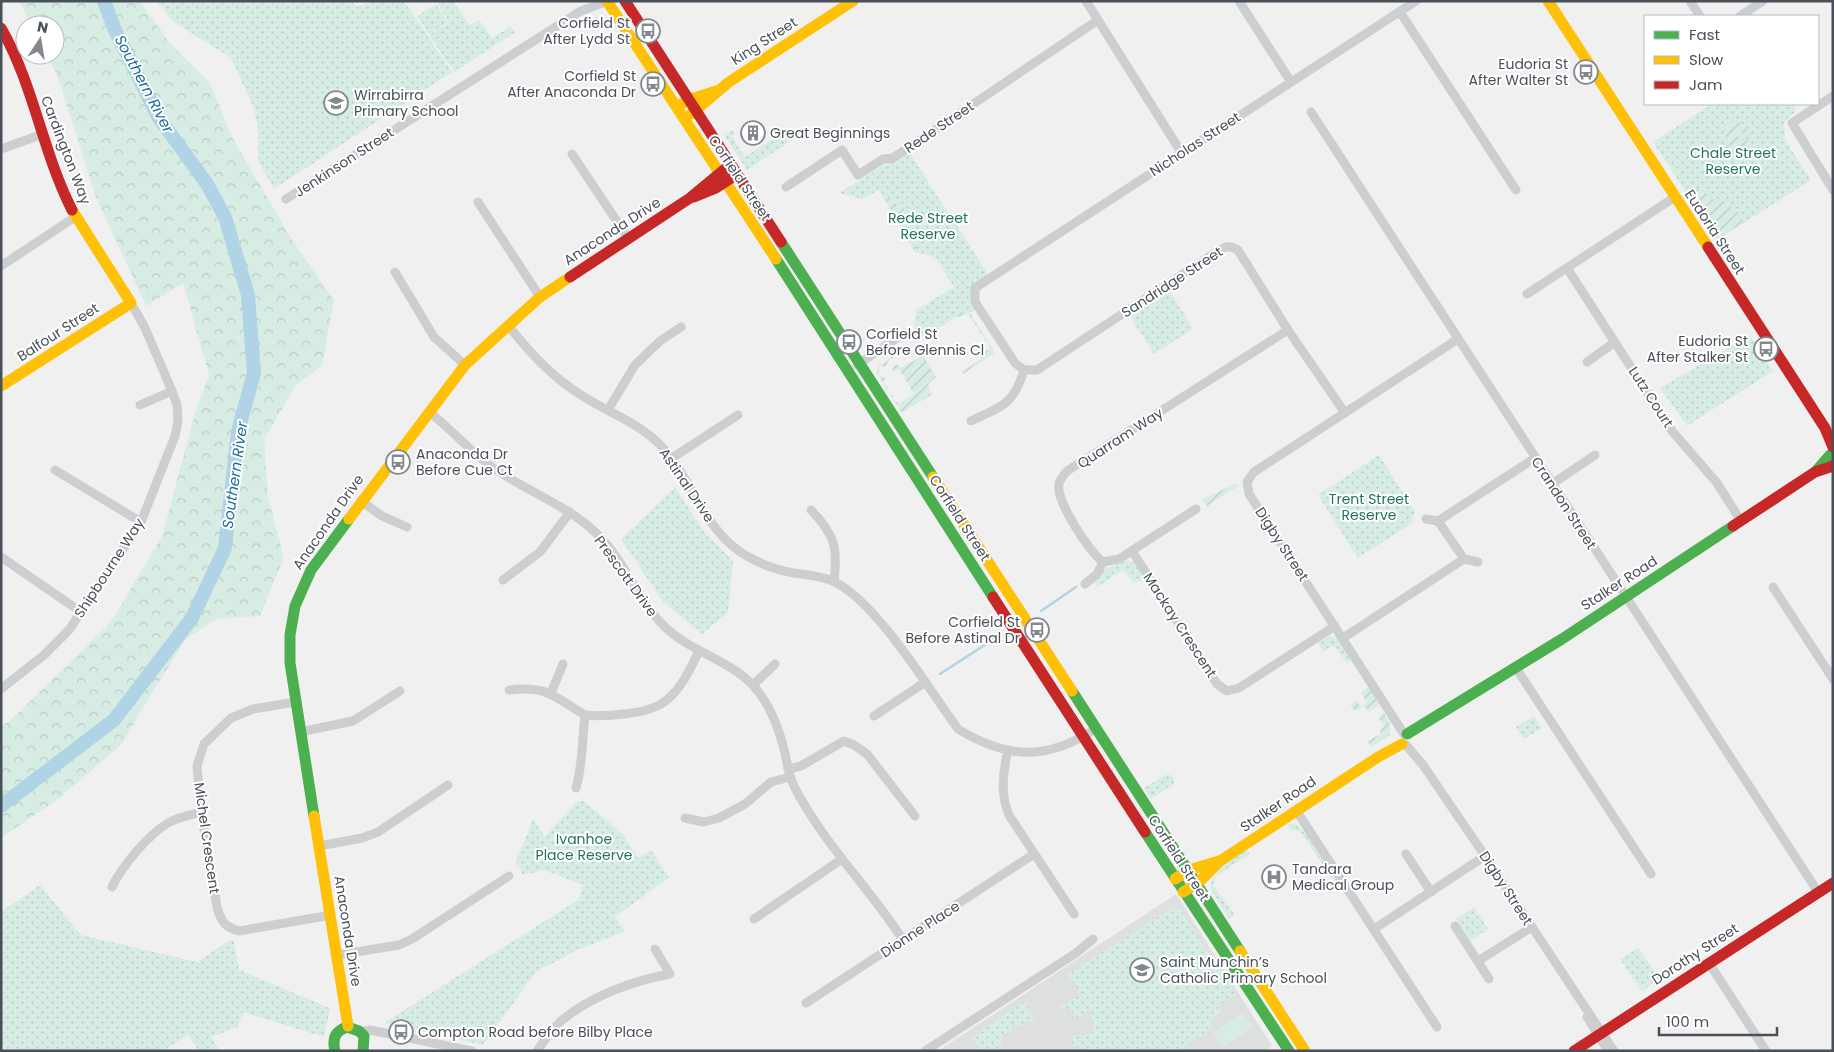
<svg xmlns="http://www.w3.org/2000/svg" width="1834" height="1052" font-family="Poppins,sans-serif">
	<defs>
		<pattern id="grass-dots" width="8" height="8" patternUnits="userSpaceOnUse" patternTransform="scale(1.25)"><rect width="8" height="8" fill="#d7ede3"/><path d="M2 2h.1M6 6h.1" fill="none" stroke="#bacdc5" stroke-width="1.8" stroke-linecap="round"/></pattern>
		<pattern id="forest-crowns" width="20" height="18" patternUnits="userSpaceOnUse" patternTransform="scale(1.25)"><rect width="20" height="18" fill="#d7ede3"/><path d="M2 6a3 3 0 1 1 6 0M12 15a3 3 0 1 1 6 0" fill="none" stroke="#bacdc5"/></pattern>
		<pattern id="garden-furrows" width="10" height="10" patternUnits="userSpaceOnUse" patternTransform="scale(1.25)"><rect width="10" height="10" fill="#d7ede3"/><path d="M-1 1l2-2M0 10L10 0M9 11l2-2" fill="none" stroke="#bacdc5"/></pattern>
	</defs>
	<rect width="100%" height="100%" fill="#f0f0f0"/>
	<!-- education -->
	<path fill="#dedfdf" d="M 1176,894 L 1272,1046 L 1265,1051 L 938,1051 Z"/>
	<!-- grass -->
	<g fill="url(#grass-dots)">
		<path d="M 156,1 L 353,1 L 356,7 L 372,1 L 404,1 L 452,72 L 274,189 L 258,161 L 258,127 L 254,109 L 231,58 L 174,22 Z"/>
		<path d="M 442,1 L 453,1 L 470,25 L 479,20 L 492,38 L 510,27 L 516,32 L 454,72 L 429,35 L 449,22 L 437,3 Z"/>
		<path d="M 436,4 L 448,22 L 429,34 L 417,16 Z"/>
		<path d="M 1712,104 L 1793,104 L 1797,110 L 1784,122 L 1785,140 L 1811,180 L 1717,240 L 1653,142 Z"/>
		<path d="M 780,128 L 789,142 L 747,170 L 724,135 L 732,130 L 735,134 L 732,136 L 745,157 L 772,139 L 769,135 Z"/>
		<path d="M 909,152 L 988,274 C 974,284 966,293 975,310 L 970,313 L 960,311 L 937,327 L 938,329 L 913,342 L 916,310 L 954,287 L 935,257 L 915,252 L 879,190 L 862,199 L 839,193 L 889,162 L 900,159 Z"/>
		<path d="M 1169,289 L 1193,329 L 1154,354 L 1129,315 Z"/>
		<path d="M 1750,335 L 1773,371 L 1687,426 L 1660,388 Z"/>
		<path d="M 1379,455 L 1415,512 L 1411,524 L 1358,558 L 1318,495 Z"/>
		<path d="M 675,487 L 705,533 L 733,561 L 728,613 L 702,634 L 663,602 L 621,539 Z"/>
		<path d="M 1126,560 L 1134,563 L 1145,578 L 1142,581 L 1133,582 L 1123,570 L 1097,587 L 1094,580 L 1101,575 L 1104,570 Z"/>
		<path d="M 1331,636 L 1339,640 L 1352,660 L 1347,663 L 1336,648 L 1332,646 L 1323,652 L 1318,642 Z"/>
		<path d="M 1534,716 L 1542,728 L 1524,739 L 1516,727 Z"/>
		<path d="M 1165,775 L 1171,775 L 1174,778 L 1174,784 L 1151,799 L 1144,788 Z"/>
		<path d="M 577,801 L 584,801 L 623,834 L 638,858 L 651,850 L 669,877 L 615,917 L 625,931 L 575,951 L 536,972 L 483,1045 L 384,1023 L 578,900 L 583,885 L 544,870 L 523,875 L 520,868 L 515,864 L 533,819 L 545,837 Z"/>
		<path d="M 1284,805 L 1286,808 L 1250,832 L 1246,826 Z"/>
		<path d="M 1287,824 L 1296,824 L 1303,832 L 1305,831 L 1340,885 L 1334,890 L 1337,886 L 1300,831 L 1291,830 Z"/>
		<path d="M 1247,849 L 1250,854 L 1216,876 L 1213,885 L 1235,915 L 1229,919 L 1210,888 C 1211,871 1234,858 1247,849 Z"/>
		<path d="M 40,885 L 81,935 L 197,962 L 230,940 L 234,941 L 239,970 L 330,1008 L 324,1037 L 243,1012 L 238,1027 L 211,1037 L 219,1051 L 199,1051 L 188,1035 L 163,1051 L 1,1051 L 1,912 Z"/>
		<path d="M 1474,907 L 1488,929 L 1471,941 L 1456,919 Z"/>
		<path d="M 1172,908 L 1180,909 L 1236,995 L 1219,1005 L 1222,1012 L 1211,1020 L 1212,1028 L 1179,1051 L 1091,1051 L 1072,1046 L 1073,1035 L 1087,1035 L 1094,1032 L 1090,1010 L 1068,974 Z"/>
		<path d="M 1638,948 L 1659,978 L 1642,992 L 1620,959 Z"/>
		<path d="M 1080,994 L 1089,1010 L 1077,1019 L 1071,1010 L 1060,1007 Z"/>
		<path d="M 1025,1001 L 1036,1022 L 1024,1022 L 1023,1026 L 1013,1024 L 1010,1034 L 1003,1033 L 1000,1051 L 981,1051 L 972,1037 Z"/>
	</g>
	<!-- forest -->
	<path fill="url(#forest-crowns)" d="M 19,1 L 140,1 L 169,42 L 210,83 L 232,137 L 291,238 L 334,300 L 322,366 L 296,385 L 264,440 L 268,497 L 284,557 L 260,616 L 217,619 L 187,638 L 145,704 L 122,744 L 57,800 L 1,838 L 1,727 L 13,718 L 111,622 L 162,536 L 195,413 L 209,375 L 183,283 L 146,306 L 95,195 L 59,80 L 47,55 L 55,55 L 55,25 L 31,25 Z"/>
	<!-- garden -->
	<g fill="url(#garden-furrows)">
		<path d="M 1736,121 L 1745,126 L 1749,137 L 1741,133 L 1737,135 L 1738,139 L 1745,137 L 1748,140 L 1745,146 L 1735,149 L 1730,147 L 1725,134 L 1726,125 Z"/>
		<path d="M 1690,187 L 1702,190 L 1712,199 L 1737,210 L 1744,222 L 1718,238 L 1687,189 Z"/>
		<path d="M 880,189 L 892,201 L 906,210 L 907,224 L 918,253 L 915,252 Z"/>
		<path d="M 960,311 L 970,313 L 995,353 L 963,374 L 961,372 L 982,359 L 980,355 L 991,348 L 968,314 L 954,318 L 938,329 L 937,327 Z"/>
		<path d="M 922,346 L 920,351 L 936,377 L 928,384 L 931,395 L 902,413 L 877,374 L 879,365 L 896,355 L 888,361 L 886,367 L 880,366 L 878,375 L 886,378 L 883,382 L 898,404 L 914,394 L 899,369 L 892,371 L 894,366 L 897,364 L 900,368 L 921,357 L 918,350 Z"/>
		<path d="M 1236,483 L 1238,486 L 1234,489 L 1207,506 L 1201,500 Z"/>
		<path d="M 1369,687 L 1379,705 L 1369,712 L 1364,706 L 1355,711 L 1350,704 L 1356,700 L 1361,707 L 1367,703 L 1361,692 Z"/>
		<path d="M 1383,712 L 1390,724 L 1390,735 L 1372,747 L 1367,741 L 1381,734 L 1380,731 L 1384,726 L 1378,718 Z"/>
	</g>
	<!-- pitch -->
	<path fill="#d7ede3" d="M 1243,1013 L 1253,1027 L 1223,1047 L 1213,1032 Z"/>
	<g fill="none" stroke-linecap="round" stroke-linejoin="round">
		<!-- stream -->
		<g stroke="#b0d3e6" stroke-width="2.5">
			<path d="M 1041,611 L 1076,587"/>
			<path d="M 940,674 L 997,637"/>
		</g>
		<!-- river -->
		<path stroke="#b0d3e6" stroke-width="14" d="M 1,806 L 114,720 L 192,618 L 225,548 L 238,431 L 254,373 L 248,295 L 225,217 L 207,184 L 159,118 L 114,28 L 104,1"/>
		<!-- street -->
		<g stroke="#ccced0" stroke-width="9">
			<path d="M 1086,1 L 1181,152"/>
			<path d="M 1239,1 L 1291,82"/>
			<path d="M 1690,1 L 1700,16"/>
			<path d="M 1400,12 L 1516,190"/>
			<path d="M 1740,16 L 1763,1"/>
			<path d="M 1833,96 L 1792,123 L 1833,190"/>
			<path d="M 1311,112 L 1818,892"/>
			<path d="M 1,149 L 43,134"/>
			<path d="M 572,154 L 628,238"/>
			<path d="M 786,187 L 842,150 L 858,175 L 883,159 L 893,158 L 1098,20"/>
			<path d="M 286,199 L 579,12 L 607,1"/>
			<path d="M 478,202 L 540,297"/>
			<path d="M 1,266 L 75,217"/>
			<path d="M 1567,268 L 1672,431 L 1717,483 L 1741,521"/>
			<path d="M 395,272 L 434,337 L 465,365"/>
			<path d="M 1527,294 L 1675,197"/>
			<path d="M 508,325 C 529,352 551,376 581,395 C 605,411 633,420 655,440 C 686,467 697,512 727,541 C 744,558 771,569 794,573 C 807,575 824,576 835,582 C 878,604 928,688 958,729 C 1007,759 1047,761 1095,729"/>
			<path d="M 1587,362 L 1615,342"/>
			<path d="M 857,365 L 904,333"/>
			<path d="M 140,405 L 172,391"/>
			<path d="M 608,410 L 635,365 L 660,341 L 681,327"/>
			<path d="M 429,412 C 450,428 467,448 488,464 C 522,490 565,503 596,533 C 625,560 637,600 665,627 C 694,655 737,661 760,694 C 773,712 780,732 785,753 C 787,764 789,776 794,786 C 822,842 869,887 903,940"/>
			<path d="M 1345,413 L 1288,330 L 1238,250 C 1230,245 1226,246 1218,251 L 1037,370 L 1024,370 L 1015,363 L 975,302 L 975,288 L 984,282 L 1416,1"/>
			<path d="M 971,421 C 1002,406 1013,406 1024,370"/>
			<path d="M 672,458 L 738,415"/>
			<path d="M 55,470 L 141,522"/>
			<path d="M 1552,484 L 1595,455"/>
			<path d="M 361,501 L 382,516 L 407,527"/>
			<path d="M 811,510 C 835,535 838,547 834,581"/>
			<path d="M 1426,519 L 1438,521"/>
			<path d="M 1132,551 L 1217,684 L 1227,691 L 1239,688 L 1335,626"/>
			<path d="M 1,557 L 81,612"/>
			<path d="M 1464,559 L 1478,562"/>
			<path d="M 1103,562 L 1119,559 L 1196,509"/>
			<path d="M 503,580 L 540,552 L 570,512"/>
			<path d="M 1085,584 L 1097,574 L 1103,562 C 1090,553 1055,500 1059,484 C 1060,479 1064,475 1067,471 L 1288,330"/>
			<path d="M 1773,587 L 1833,679"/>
			<path d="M 1343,638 L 1464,559 L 1438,521 L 1535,458"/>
			<path d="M 1516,668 L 1651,874"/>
			<path d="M 753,685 L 775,664"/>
			<path d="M 1,689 L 44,655 L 69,630 L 141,522 L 175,436 L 178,421 L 177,405 L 172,391 L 145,328 L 131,303"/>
			<path d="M 509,690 C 548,685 554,697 585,715"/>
			<path d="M 551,693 L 563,664"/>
			<path d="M 295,702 L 253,709 L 231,718 L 204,744 L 197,766 L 201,812 L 217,907 C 221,922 225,927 239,931 L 331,915"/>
			<path d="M 874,716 L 924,683"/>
			<path d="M 300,732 L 353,721 L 400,691"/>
			<path d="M 1404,734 L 1249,494 L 1247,482 L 1254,472 L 1458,339"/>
			<path d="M 1406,745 L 1423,765 L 1485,856 L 1614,1051"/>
			<path d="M 1008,750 C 1003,772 1000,794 1009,815 L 1074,914"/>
			<path d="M 788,769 L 801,766 L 844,741 L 854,745 L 867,754 L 915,816"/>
			<path d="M 576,788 C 583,764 582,740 585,715 C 604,717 645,714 661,704 C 680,693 690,669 699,651"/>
			<path d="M 1296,810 L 1437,1027"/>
			<path d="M 685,818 L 704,822 L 719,818 L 745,804 L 771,782 L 790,777"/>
			<path d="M 319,846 L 362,838 L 378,832 L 448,785"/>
			<path d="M 1406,854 L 1431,892"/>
			<path d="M 112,887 C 122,866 148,835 168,823 C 178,817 191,815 201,812"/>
			<path d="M 754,919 L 842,859"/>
			<path d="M 1455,926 L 1489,979"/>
			<path d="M 1374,929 L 1485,856"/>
			<path d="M 338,955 L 399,945 L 412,939 L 509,876"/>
			<path d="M 1478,961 L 1532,927"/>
			<path d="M 1709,963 L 1766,1051"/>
			<path d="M 806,1003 L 1034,854"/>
			<path d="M 1587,1017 L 1608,1051"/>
			<path d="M 361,1032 L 370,1030 L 472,1051"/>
			<path d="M 537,1051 C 544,1041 552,1029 561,1021 C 591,996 632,981 670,974 L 655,949"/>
			<path d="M 925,1051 L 1076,953 L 1093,939"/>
		</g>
		<!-- fast -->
		<g stroke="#4caf50" stroke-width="11">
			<path d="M 781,242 L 933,477"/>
			<path d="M 776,259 L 993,597"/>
			<path d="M 1816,471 L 1830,455"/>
			<path d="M 1072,691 L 1240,951"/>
			<path d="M 1407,734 L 1562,639 L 1733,526"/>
			<path d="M 314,816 L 290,663 L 290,635 L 295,606 L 311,570 L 349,519"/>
			<path d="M 1145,832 L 1289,1051"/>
			<path d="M 335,1051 C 332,1039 335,1031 347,1027 L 359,1031 L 364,1036 L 363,1051"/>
		</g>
		<!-- slow -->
		<g stroke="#ffc107" stroke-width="11">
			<path d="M 607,1 L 776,259"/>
			<path d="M 1548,1 L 1708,247"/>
			<path d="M 677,107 L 688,100 L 716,91"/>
			<path d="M 691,114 L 729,82 L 853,1"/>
			<path d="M 1,386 L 131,303 L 72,210"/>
			<path d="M 933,477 L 1072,691"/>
			<path d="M 349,519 L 465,365 L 540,297 L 570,277"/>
			<path d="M 314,816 L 348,1026"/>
			<path d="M 1175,879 L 1189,870 L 1219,861"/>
			<path d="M 1183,892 L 1198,883 L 1220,861 L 1378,757 L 1402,744"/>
			<path d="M 1240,951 L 1305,1051"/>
		</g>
		<!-- jam -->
		<g stroke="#c62828" stroke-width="11">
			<path d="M 625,1 L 781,242"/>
			<path d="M 1,28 C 34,85 42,151 72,210"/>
			<path d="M 694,197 L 716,188 L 733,177"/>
			<path d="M 1708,247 L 1825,428 L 1833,447"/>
			<path d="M 570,277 L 690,198 L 725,169"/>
			<path d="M 1733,526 L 1815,472 L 1833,466"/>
			<path d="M 993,597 L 1145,832"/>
			<path d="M 1574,1051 L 1833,883"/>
		</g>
	</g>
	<!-- icons -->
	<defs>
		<g id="bus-ring" transform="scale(1.25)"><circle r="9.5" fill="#fff" stroke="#83888e" stroke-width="1.5"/><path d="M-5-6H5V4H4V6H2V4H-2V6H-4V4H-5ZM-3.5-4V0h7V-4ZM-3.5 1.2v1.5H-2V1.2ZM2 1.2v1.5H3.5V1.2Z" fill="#83888e"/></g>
		<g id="school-ring" transform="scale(1.25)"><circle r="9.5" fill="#fff" stroke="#83888e" stroke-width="1.5"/><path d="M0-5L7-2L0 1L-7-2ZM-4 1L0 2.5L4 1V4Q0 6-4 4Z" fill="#83888e"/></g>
		<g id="building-ring" transform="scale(1.25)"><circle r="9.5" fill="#fff" stroke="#83888e" stroke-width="1.5"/><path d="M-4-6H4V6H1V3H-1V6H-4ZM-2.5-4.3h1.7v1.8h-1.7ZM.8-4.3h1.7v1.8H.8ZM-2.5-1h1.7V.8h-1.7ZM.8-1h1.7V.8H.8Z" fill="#83888e"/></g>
		<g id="hospital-ring" transform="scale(1.25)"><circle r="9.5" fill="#fff" stroke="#83888e" stroke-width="1.5"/><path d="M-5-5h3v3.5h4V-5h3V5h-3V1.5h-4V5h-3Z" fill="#83888e"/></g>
	</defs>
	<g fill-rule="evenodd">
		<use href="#bus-ring" x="648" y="31"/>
		<use href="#bus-ring" x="1586" y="72"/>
		<use href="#bus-ring" x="653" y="84"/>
		<use href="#school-ring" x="336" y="103"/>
		<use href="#building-ring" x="753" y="133"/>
		<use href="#bus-ring" x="849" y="342"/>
		<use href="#bus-ring" x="1766" y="349"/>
		<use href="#bus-ring" x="398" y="462"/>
		<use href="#bus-ring" x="1037" y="630"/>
		<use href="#hospital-ring" x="1274" y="877"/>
		<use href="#school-ring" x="1142" y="970"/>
		<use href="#bus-ring" x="401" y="1032"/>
	</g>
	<g text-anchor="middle" stroke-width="4" stroke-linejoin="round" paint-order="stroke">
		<!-- poi labels -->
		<g font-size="14" fill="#49505a" stroke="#fff" text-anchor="start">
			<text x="630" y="28" text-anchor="end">Corfield St<tspan x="630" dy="16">After Lydd St</tspan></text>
			<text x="1568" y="69" text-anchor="end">Eudoria St<tspan x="1568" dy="16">After Walter St</tspan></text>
			<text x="636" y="81" text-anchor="end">Corfield St<tspan x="636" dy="16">After Anaconda Dr</tspan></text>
			<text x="354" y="100">Wirrabirra<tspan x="354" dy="16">Primary School</tspan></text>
			<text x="770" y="138">Great Beginnings</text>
			<text x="866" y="339">Corfield St<tspan x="866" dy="16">Before Glennis Cl</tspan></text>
			<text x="1748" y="346" text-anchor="end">Eudoria St<tspan x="1748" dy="16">After Stalker St</tspan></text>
			<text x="416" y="459">Anaconda Dr<tspan x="416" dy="16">Before Cue Ct</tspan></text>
			<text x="1020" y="627" text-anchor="end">Corfield St<tspan x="1020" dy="16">Before Astinal Dr</tspan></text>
			<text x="1292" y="874">Tandara<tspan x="1292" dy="16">Medical Group</tspan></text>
			<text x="1160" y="967">Saint Munchin’s<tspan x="1160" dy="16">Catholic Primary School</tspan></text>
			<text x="418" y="1037">Compton Road before Bilby Place</text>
		</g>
		<!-- street labels -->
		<g font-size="14" fill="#49505a" stroke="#fff">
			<text transform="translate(764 41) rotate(-33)" y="5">King Street</text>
			<text transform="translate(939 127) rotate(-34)" y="5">Rede Street</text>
			<text transform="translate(1195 144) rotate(-33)" y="5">Nicholas Street</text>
			<text transform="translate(66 150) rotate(69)" y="5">Cardington Way</text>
			<text transform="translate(344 162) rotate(-33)" y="5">Jenkinson Street</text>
			<text transform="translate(740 178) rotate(56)" y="5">Corfield Street</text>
			<text transform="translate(612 231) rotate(-33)" y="5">Anaconda Drive</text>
			<text transform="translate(1715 232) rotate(57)" y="5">Eudoria Street</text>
			<text transform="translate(1172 282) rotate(-33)" y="5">Sandridge Street</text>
			<text transform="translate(58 332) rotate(-33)" y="5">Balfour Street</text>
			<text transform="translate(1651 397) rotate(57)" y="5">Lutz Court</text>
			<text transform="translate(1120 438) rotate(-33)" y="5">Quarram Way</text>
			<text transform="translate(687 485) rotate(56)" y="5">Astinal Drive</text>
			<text transform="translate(1564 503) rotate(57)" y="5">Crandon Street</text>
			<text transform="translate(960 518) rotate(57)" y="5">Corfield Street</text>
			<text transform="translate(328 522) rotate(-55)" y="5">Anaconda Drive</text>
			<text transform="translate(1282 544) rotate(57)" y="5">Digby Street</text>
			<text transform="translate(109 568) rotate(-57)" y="5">Shipbourne Way</text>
			<text transform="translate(626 576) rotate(54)" y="5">Prescott Drive</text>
			<text transform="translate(1619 583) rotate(-33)" y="5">Stalker Road</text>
			<text transform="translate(1180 625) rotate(57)" y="5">Mackay Crescent</text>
			<text transform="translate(1278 804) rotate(-34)" y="5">Stalker Road</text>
			<text transform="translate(207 838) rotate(82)" y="5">Michel Crescent</text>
			<text transform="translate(1179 858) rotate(57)" y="5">Corfield Street</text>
			<text transform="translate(1506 888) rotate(57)" y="5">Digby Street</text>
			<text transform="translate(920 929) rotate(-33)" y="5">Dionne Place</text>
			<text transform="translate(348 931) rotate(81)" y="5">Anaconda Drive</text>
			<text transform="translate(1695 954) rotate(-33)" y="5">Dorothy Street</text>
		</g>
		<!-- park labels -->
		<g font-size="14" fill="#227357" stroke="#fff">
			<text x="1733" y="158">Chale Street<tspan x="1733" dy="16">Reserve</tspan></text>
			<text x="928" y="223">Rede Street<tspan x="928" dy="16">Reserve</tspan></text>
			<text x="1369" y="504">Trent Street<tspan x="1369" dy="16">Reserve</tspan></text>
			<text x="584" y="844">Ivanhoe<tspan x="584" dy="16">Place Reserve</tspan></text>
		</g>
		<!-- water labels -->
		<g font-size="15" font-style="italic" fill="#1e6c99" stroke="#fff">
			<text transform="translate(144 84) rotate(62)" y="5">Southern River</text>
			<text transform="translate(235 475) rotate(-82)" y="5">Southern River</text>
		</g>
	</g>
	<!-- border -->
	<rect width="1834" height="1052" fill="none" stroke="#49505a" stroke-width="5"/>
	<!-- legend -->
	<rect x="1644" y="15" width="175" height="90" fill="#ffffff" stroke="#b6b9bd"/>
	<rect x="1654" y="31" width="25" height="8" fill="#4caf50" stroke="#b6b9bd"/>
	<text x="1689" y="40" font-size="15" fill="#49505a">Fast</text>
	<rect x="1654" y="56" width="25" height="8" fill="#ffc107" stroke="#b6b9bd"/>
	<text x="1689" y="65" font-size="15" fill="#49505a">Slow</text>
	<rect x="1654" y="81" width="25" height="8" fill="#c62828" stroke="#b6b9bd"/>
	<text x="1689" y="90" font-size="15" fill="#49505a">Jam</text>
	<!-- north arrow -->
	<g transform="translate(40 40) rotate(12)"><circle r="24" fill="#ffffff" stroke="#b6b9bd"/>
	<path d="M0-4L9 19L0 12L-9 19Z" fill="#83888e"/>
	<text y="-8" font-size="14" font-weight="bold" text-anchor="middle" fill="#49505a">N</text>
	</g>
	<!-- scale -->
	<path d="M1659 1027v8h118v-8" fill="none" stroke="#49505a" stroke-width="2.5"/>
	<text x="1666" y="1027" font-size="15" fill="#49505a" stroke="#ffffff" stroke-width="4" paint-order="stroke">100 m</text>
</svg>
